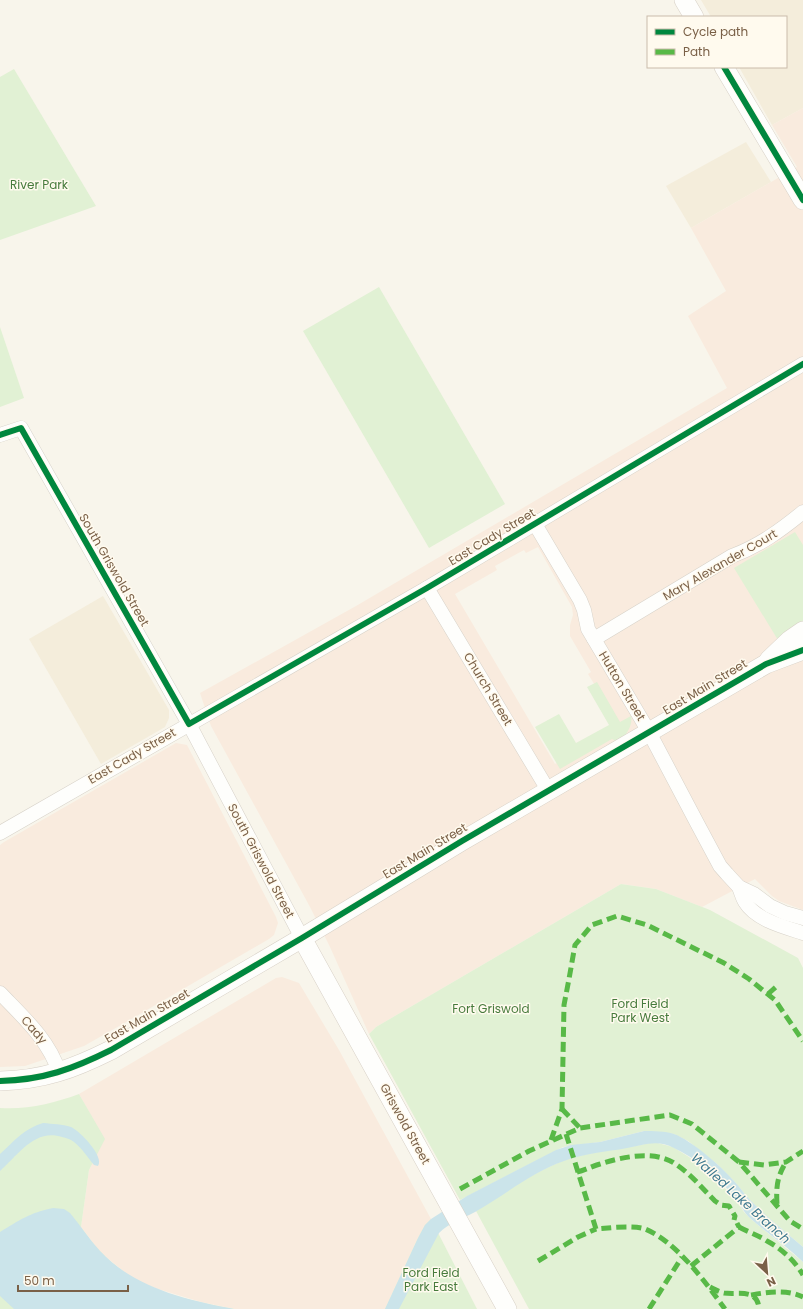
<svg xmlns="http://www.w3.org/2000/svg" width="803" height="1309" font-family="Poppins,sans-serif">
	<rect width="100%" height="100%" fill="#f8f5eb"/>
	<!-- residential -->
	<g fill="#f4eddb">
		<path d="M 701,0 L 803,0 L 803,108 L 772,125 L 739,67 L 786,67 L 786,17 L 711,17 Z"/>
		<path d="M 746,142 L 771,182 L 691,228 L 666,186 Z"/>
		<path d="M 103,596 L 169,710 L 169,718 L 165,727 L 101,764 L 29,639 Z"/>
	</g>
	<!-- commercial -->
	<g fill="#f9ebde" fill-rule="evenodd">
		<path d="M 803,108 L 803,910 L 779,901 L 772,896 L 755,879 L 702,907 L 656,889 L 621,884 L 376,1027 L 369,1034 L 330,947 L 310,907 L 211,726 L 200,693 L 356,606 L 727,388 L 688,316 L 726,291 L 691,228 L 797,167 L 772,125 ZM 538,547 L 572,607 L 573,615 L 570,625 L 570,636 L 591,672 L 588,674 L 620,726 L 555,764 L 455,594 L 497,570 L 495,566 L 524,550 L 526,553 Z"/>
		<path d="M 176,743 L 187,745 L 276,917 L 278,923 L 274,935 L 269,939 L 128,1021 L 84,1046 L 25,1066 L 0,1067 L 0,845 L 4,842 Z"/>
		<path d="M 282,977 L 299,983 L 339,1050 L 431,1219 L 425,1226 L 418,1238 L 385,1309 L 234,1309 L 201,1302 L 158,1289 L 139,1282 L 128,1275 L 100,1252 L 81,1227 L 89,1170 L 104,1139 L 79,1094 L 276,978 Z"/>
	</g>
	<!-- green -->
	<g fill="#e1f1d4">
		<path d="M 14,69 L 96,206 L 0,240 L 0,77 Z"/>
		<path d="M 379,287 L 505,504 L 429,548 L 303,331 Z"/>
		<path d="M 0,327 L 24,398 L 0,407 Z"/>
		<path d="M 795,532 L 803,545 L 803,627 L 781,645 L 734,568 Z"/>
		<path d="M 597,682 L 620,722 L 631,716 C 633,725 627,733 622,740 L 616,741 L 612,739 L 560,769 L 535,727 L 559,714 L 576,743 L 609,725 L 587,687 Z"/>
		<path d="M 621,884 L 656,889 L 710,910 L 798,958 L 803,968 L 803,1247 L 763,1213 L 749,1199 L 733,1180 L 717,1164 L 688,1141 L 674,1134 L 644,1131 L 600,1142 L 563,1147 L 460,1200 L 369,1034 L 376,1027 Z"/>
		<path d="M 79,1094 L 105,1139 L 89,1170 L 81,1227 C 87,1235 93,1244 100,1251 C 110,1262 127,1275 139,1282 C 165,1295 206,1304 234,1309 L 0,1309 L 0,1108 C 26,1110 55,1103 79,1094 Z"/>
		<path d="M 654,1142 L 673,1147 L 689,1157 L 706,1170 L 734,1197 L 744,1212 L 752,1220 L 803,1262 L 803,1309 L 529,1309 L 476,1211 C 505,1192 543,1165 578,1156 C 603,1150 629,1148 654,1142 Z"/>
		<path d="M 431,1219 L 477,1309 L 385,1309 L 418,1238 L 425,1225 Z"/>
	</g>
	<!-- water -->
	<g fill="#cbe4ea">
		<path d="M 43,1123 C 53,1124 62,1124 71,1127 C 80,1131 105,1157 98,1166 L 94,1165 C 88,1158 82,1148 74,1142 C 70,1139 66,1138 62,1137 C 35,1128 18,1155 0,1171 L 0,1154 C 14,1141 25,1128 43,1123 Z"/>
		<path d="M 644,1131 C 654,1131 665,1131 674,1134 C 691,1140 722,1167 734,1181 C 740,1187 744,1194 750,1200 C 767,1217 785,1232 803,1247 L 803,1262 C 787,1246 768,1234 751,1219 C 743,1212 740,1203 733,1195 C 717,1177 696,1158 674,1148 C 657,1139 644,1145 627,1148 C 606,1152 585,1153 564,1161 C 532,1172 505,1195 475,1212 C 462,1219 449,1223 439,1233 L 399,1309 L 385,1309 L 418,1238 L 425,1225 L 431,1219 L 467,1196 L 556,1150 L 571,1145 L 600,1142 Z"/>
		<path d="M 53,1208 L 64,1209 L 70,1213 C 80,1225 89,1239 100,1251 C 134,1288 187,1300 234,1309 L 14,1309 L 0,1296 L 0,1232 C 20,1220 29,1213 53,1208 Z"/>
	</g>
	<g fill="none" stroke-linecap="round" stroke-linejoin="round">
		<!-- street casing -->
		<g stroke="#d7d2c9" stroke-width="15">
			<g id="street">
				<path d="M 0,435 L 21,428 L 189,724 L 302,938"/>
				<path d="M 535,524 L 580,600 L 584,610 L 588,629 L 649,732 L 697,823 L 720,866 L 727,874 L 739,887 L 754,894 L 770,906 L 785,913 L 803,918"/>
				<path d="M 427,588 L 548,790"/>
				<path d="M 594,639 L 732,556 C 759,546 781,530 803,512"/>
				<path d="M 0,833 L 427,588 L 803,364"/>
				<path d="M 739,887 C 741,892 742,897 745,902 C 756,920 784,927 803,933"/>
				<path d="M 0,993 C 23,1017 49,1040 59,1072"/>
			</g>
		</g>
		<!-- secondary casing -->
		<g stroke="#d8d1c7" stroke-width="20">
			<g id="secondary">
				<path d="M 684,0 L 694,17"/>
				<path d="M 724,67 L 803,200"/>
				<path d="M 769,660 L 790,640 L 803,631"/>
				<path d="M 302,938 L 507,1309"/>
				<path d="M 0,1081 C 43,1080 73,1069 111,1050 L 302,938 L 462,841 L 766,664 L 803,650"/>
			</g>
		</g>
		<!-- street -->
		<use href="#street" stroke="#fefefc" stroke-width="14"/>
		<!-- secondary -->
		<use href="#secondary" stroke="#fefefc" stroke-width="19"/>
		<!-- quiet -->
		<g stroke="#58b947" stroke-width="5" stroke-dasharray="10 5" stroke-linecap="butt">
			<path d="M 768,994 L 777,986"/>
			<path d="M 562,1109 L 580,1128"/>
			<path d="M 566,1134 L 596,1229 C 609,1228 633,1225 645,1229 C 677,1242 705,1282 725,1309"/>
			<path d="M 551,1140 L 562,1109 L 564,1005 L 569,979 L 575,945 L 592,925 L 617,916 L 647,925 L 724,963 L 749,979 L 775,1000 L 803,1041"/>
			<path d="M 739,1162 L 764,1165 L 786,1162 L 803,1151"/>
			<path d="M 577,1172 C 586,1170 592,1166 600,1164 C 622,1157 654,1150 674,1163 C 690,1173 702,1188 715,1201 L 721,1205 L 729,1206 L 735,1216 L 734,1220"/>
			<path d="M 460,1189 L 529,1151 L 580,1128 L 670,1115 L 692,1124 L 739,1162 L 790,1221 L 803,1229"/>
			<path d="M 777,1204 C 776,1187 777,1177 786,1162"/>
			<path d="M 739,1227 C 748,1232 758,1235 767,1241 C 782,1249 795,1261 803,1275"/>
			<path d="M 538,1261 L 578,1237 L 596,1229"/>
			<path d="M 691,1266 L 739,1227 L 737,1223"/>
			<path d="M 710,1287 C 714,1289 719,1292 724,1293 C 738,1295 758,1288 759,1309"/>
			<path d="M 751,1295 C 769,1292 786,1289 803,1297"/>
			<path d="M 649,1309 L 682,1257"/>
		</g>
		<!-- cycleway casing -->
		<g stroke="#fffaee" stroke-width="8">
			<g id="cycleway">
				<path d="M 724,67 L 803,200"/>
				<path d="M 0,435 L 21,428 L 189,724 L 427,588 L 803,364"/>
				<path d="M 0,1081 C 43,1080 73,1069 111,1050 L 302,938 L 462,841 L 766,664 L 803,650"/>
			</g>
		</g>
		<!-- cycleway -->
		<use href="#cycleway" stroke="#00873e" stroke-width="6"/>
	</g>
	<g text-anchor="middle" stroke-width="3" stroke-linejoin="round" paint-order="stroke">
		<!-- park labels -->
		<g font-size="12" fill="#477b3c" stroke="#fffaee">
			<text x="39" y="189">River Park</text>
			<text x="640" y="1008">Ford Field<tspan x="640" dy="14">Park West</tspan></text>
			<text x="491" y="1013">Fort Griswold</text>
			<text x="431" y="1277">Ford Field<tspan x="431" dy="14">Park East</tspan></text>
		</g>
		<!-- street labels -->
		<g font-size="12" fill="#7a6047" stroke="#fffaee">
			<text transform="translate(492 537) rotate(-31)" y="4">East Cady Street</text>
			<text transform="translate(720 565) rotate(-30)" y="4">Mary Alexander Court</text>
			<text transform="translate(114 570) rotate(60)" y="4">South Griswold Street</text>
			<text transform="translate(622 686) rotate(59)" y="4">Hutton Street</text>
			<text transform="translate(705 687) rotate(-31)" y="4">East Main Street</text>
			<text transform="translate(488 689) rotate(59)" y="4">Church Street</text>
			<text transform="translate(132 756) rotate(-30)" y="4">East Cady Street</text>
			<text transform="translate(425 851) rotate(-31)" y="4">East Main Street</text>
			<text transform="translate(261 861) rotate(62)" y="4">South Griswold Street</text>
			<text transform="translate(147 1016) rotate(-30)" y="4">East Main Street</text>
			<text transform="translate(34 1030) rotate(49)" y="4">Cady</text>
			<text transform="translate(405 1124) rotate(61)" y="4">Griswold Street</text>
		</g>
		<!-- water labels -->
		<g font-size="13" font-style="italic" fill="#3e7990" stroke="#fffaee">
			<text transform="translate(741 1198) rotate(42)" y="5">Walled Lake Branch</text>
		</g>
	</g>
	<!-- legend -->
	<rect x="647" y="16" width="140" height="52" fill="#fffaee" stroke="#cabcab"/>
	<rect x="655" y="29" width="20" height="6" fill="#00873e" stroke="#cabcab"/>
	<text x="683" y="36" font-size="12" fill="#7a6047">Cycle path</text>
	<rect x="655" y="49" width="20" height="6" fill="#58b947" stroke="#cabcab"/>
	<text x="683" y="56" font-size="12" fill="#7a6047">Path</text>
	<!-- north arrow -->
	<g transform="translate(767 1273) rotate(154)" stroke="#fffaee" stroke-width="3" paint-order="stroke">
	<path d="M0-3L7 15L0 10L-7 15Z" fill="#7a6047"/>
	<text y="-6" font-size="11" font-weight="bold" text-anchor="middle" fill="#7a6047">N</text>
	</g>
	<!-- scale -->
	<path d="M18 1285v6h110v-6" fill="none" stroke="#7a6047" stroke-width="2"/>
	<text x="24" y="1285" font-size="12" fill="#7a6047" stroke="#fffaee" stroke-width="3" paint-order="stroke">50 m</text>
</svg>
